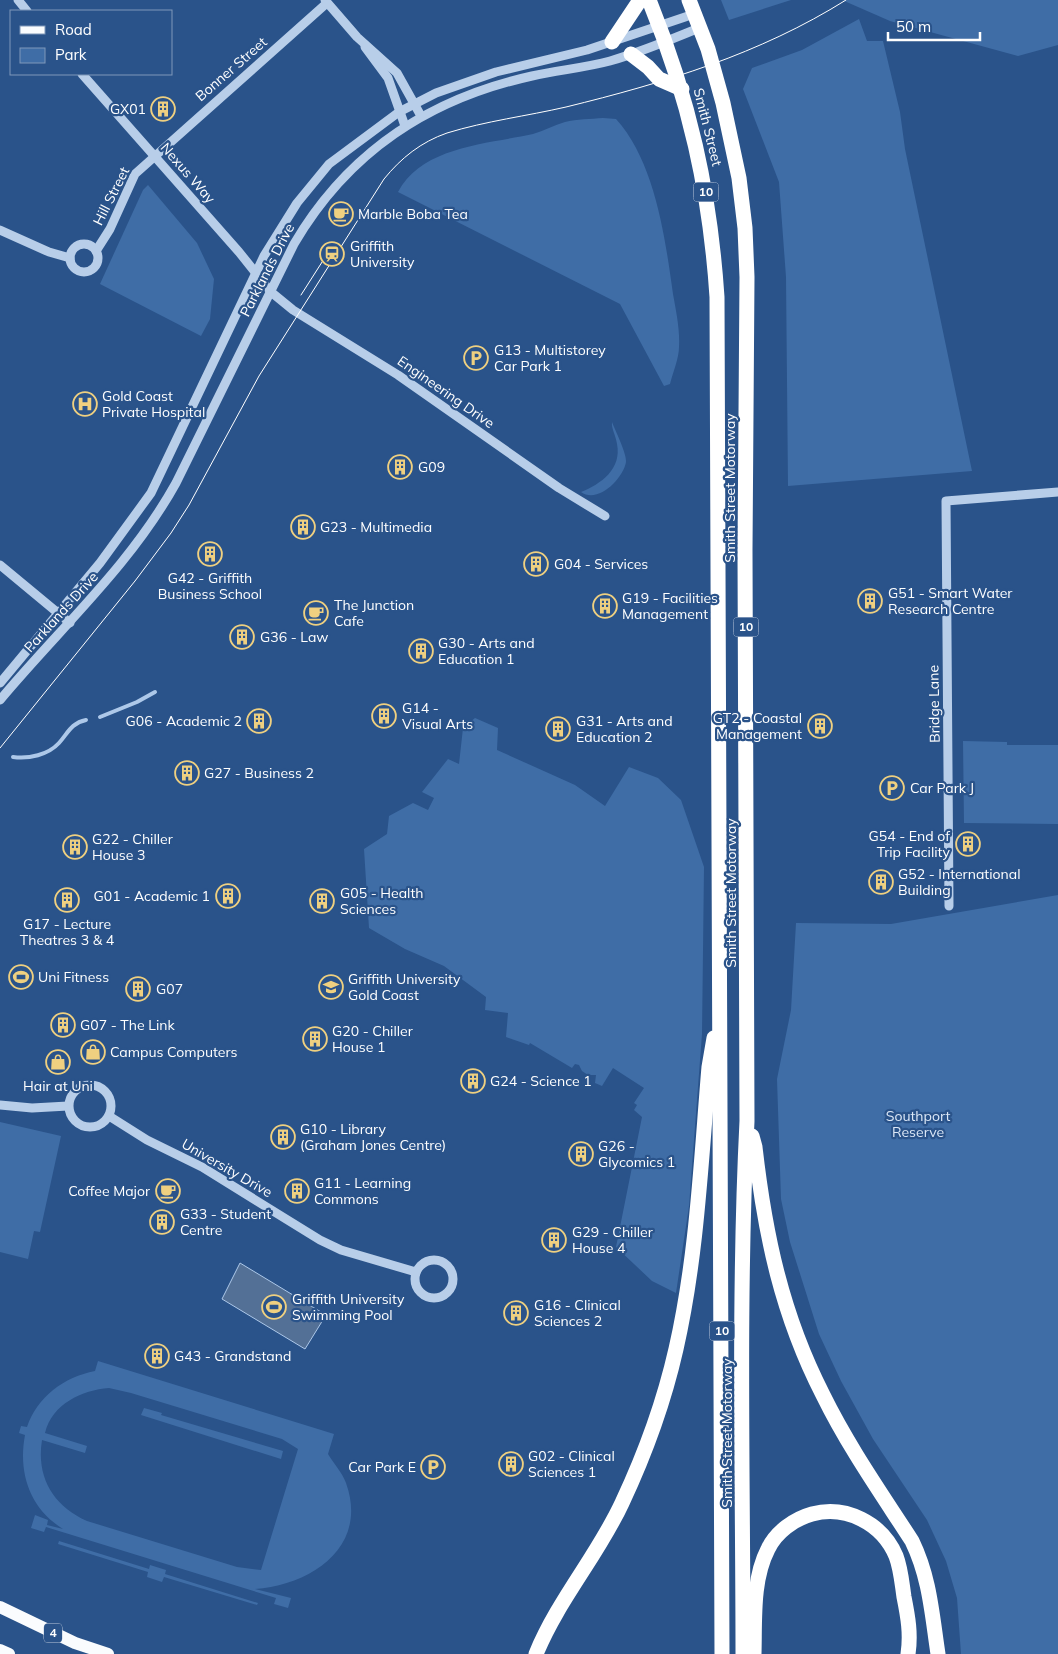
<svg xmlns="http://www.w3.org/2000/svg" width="1058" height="1654" font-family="Mulish,sans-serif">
	<rect width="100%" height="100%" fill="#2a538a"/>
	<!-- green -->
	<g fill="#3f6da6" fill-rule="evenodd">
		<path d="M 721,0 L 791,0 L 729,20 Z"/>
		<path d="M 842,0 L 1058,0 L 1058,45 L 1018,56 L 890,21 Z"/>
		<path d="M 859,19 L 867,41 L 883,41 L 900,112 L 905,149 L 972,471 L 788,486 L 786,277 L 779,182 L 743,89 L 752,68 L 802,50 Z"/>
		<path d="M 603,118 L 616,119 C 655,162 665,237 673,294 C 676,311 680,329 679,347 C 679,358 673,372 670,384 L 664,386 L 620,304 L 398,192 C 422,146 488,144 533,134 C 544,131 554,125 565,122 C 577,119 591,119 603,118 Z"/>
		<path d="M 148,185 L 197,243 L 214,279 L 210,319 L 201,336 L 100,284 L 143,190 Z"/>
		<path d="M 612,422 C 615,430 627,454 626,462 C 623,479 598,504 581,492 C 601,484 622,469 617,444 C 616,436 611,428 612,422 Z"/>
		<path d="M 475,718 L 498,728 L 497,750 L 575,785 L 605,806 L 629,767 L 658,778 L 681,800 L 704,867 L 702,1034 L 689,1206 L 676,1293 L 652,1281 L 616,1247 L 642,1117 L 634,1110 L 637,1105 L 634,1103 L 644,1088 L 613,1068 L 602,1086 L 595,1083 L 596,1075 L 588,1075 L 582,1071 L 579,1065 L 575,1064 L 572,1068 L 530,1043 L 529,1045 L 506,1037 L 508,1013 L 485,1010 L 486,997 L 444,966 L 405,949 L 369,928 L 364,849 L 387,834 L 389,816 L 413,803 L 428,810 L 434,798 L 422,792 L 448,759 L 459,764 L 463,728 Z"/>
		<path d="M 963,741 L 1007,742 L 1007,745 L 1058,745 L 1058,824 L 964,823 Z"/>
		<path d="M 1058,895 L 1058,1654 L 961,1654 L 957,1598 L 946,1561 L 927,1520 L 873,1439 L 841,1381 L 819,1334 L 790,1242 L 781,1199 L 777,1079 L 791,1010 L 796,923 L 891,924 Z"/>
		<path d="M 0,1122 L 61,1136 L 40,1232 L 34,1231 L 28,1259 L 0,1252 Z"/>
		<path d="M 98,1361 L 334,1434 L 328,1454 C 334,1464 342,1472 346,1483 C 369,1547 311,1585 255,1589 L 291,1598 L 288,1608 L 274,1604 L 276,1598 L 46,1527 L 44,1532 L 31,1528 L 35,1515 L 48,1520 L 47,1525 L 63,1529 C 29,1508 18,1472 25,1435 L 19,1433 L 21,1426 L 27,1427 C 37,1397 64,1377 95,1371 ZM 109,1388 L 131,1393 L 282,1439 L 298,1449 L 261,1570 L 237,1567 L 87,1521 C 53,1506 36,1477 42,1440 L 85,1453 L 87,1446 L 45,1433 C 52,1404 82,1390 109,1388 Z"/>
		<path d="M 144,1408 L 162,1413 L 161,1415 L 283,1451 L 281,1459 L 141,1415 Z"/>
		<path d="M 59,1541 L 149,1569 L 150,1565 L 166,1570 L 165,1574 L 258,1603 L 257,1605 L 164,1577 L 162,1582 L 147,1577 L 148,1572 L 58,1544 Z"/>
	</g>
	<!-- water -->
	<path fill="#537096" stroke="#adc8e9" d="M 240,1263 L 326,1315 L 305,1349 L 222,1299 Z"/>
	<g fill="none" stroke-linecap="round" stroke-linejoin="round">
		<!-- stream -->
		<g stroke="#adc8e9" stroke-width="4">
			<path d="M 100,717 L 137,702 L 155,692"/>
			<path d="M 13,757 C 29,759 48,755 59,743 C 68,733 71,723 86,720"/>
		</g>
		<!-- minor -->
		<g stroke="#b8cee9" stroke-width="9">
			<path d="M 18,0 L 27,11"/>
			<path d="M 325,0 L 357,37 L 397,73 L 421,116"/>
			<path d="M 365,47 L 388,78 L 405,126"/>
			<path d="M 82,74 L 239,252 L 271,292 L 293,310 L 398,375 L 559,488 L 605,516"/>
			<path d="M 0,230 L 49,252 L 70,258"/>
			<circle cx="84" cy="258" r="14"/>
			<path d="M 96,251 L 110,229 L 135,174 L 327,3"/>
			<path d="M 0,565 L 70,623"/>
			<path d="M 0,683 L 100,563 L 151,493 L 264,256 L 297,203 L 329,164 L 399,112 L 436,93 L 496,72 L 587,50 L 694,14"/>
			<path d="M 0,700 C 60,628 130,566 176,483 L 294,244 C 348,152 428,99 532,76 C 558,70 584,68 610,61 C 641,52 670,40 699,28"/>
			<path d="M 949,906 L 946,501 L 1058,492"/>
			<circle cx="90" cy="1106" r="21"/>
			<path d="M 0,1105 L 32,1108 L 68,1106"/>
			<path d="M 109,1116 L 147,1140 L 202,1167 L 320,1240 L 341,1250 L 416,1272"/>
			<circle cx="434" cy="1279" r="19"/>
		</g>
		<!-- major -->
		<g stroke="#fafcfe" stroke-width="12">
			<path d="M 0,1607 L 75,1643 L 108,1654"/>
			<path d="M 0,1650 L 9,1654"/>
		</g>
		<!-- highway -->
		<g stroke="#fff" stroke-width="15">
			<path d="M 649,0 C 689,98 710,191 717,297 L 722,1654"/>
			<path d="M 689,0 L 708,49 L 723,103 L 739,178 L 745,228 L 747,277 L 745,550 L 747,1121 C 738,1298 743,1477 743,1654"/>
			<path d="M 612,42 L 640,0"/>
			<path d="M 631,54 L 648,67 L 659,79 L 682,89"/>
			<path d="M 752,1136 L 755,1147 C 765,1235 782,1315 823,1395 C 848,1446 881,1493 912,1541 C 930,1578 932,1615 938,1654"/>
			<path d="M 536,1654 C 558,1600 598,1555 622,1503 C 645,1454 664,1402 676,1349 C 697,1257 701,1161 709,1067 L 714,1038"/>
			<path d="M 754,1654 C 755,1620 752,1580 768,1549 C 776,1532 794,1519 812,1514 C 846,1505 882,1523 896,1556 C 901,1569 902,1584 904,1597 C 908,1617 911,1634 908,1654"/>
		</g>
		<!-- tram -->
		<g stroke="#fff" stroke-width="1">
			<path d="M 301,295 L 324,259"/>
			<path d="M 0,748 L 135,581 L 171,533 L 189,505 L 259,376 L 384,179 C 401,158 421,142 447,133 C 486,121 527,116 566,107 C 664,83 760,54 846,0"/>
		</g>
	</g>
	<!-- icons -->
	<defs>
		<g id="building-ring" transform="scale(1.25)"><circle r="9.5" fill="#2a538a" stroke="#efd080" stroke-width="1.5"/><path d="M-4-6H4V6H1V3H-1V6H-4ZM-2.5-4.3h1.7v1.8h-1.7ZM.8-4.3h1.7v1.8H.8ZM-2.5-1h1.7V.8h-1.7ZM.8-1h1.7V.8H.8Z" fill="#efd080"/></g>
		<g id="cafe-ring" transform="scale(1.25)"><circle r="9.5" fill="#2a538a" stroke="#efd080" stroke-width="1.5"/><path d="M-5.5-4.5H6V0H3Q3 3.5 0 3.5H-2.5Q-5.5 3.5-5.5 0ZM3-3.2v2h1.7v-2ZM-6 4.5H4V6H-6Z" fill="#efd080"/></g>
		<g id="station-ring" transform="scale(1.25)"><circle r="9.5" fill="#2a538a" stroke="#efd080" stroke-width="1.5"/><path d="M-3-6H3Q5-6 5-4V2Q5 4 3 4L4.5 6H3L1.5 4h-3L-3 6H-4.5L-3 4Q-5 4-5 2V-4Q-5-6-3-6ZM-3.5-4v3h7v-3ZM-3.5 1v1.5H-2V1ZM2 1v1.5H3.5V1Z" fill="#efd080"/></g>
		<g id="parking-ring" transform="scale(1.25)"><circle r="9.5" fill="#2a538a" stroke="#efd080" stroke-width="1.5"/><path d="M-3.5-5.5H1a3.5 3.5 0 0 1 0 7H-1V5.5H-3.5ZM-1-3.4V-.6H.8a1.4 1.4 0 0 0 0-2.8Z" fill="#efd080"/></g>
		<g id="hospital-ring" transform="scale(1.25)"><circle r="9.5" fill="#2a538a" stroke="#efd080" stroke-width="1.5"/><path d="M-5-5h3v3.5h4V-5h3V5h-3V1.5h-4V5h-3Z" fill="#efd080"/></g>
		<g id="stadium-ring" transform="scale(1.25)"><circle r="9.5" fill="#2a538a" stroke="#efd080" stroke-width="1.5"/><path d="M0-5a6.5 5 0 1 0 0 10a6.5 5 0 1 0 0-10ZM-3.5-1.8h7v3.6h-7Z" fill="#efd080"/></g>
		<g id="university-ring" transform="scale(1.25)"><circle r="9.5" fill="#2a538a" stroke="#efd080" stroke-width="1.5"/><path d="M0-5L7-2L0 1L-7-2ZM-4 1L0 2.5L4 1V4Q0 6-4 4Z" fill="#efd080"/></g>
		<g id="shop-ring" transform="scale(1.25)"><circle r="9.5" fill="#2a538a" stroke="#efd080" stroke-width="1.5"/><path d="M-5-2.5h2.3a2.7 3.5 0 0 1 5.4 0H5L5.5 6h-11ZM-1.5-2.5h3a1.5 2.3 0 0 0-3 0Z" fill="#efd080"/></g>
	</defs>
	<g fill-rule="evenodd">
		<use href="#building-ring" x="163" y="109"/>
		<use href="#cafe-ring" x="341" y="214"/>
		<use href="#station-ring" x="332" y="254"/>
		<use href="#parking-ring" x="476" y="358"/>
		<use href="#hospital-ring" x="85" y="404"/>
		<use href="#building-ring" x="400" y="467"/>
		<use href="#building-ring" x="303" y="527"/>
		<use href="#building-ring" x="210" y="554"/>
		<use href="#building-ring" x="536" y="564"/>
		<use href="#building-ring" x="870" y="601"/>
		<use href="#building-ring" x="605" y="606"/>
		<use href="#cafe-ring" x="316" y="613"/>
		<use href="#building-ring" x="242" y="637"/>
		<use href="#building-ring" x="421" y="651"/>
		<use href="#building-ring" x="384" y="716"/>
		<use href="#building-ring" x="259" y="721"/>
		<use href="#building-ring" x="820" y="726"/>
		<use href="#building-ring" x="558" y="729"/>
		<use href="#building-ring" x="187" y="773"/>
		<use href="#parking-ring" x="892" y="788"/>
		<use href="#building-ring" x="968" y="844"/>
		<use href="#building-ring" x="75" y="847"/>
		<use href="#building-ring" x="881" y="882"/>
		<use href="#building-ring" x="228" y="896"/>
		<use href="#building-ring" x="67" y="900"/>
		<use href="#building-ring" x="322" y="901"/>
		<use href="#stadium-ring" x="21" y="977"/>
		<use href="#university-ring" x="331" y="987"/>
		<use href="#building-ring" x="138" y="989"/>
		<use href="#building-ring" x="63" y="1025"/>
		<use href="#building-ring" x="315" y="1039"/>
		<use href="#shop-ring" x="93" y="1052"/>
		<use href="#shop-ring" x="58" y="1062"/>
		<use href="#building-ring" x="473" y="1081"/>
		<use href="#building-ring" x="283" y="1137"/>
		<use href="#building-ring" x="581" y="1154"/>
		<use href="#cafe-ring" x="168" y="1191"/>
		<use href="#building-ring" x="297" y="1191"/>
		<use href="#building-ring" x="162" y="1222"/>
		<use href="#building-ring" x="554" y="1240"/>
		<use href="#stadium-ring" x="274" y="1307"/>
		<use href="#building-ring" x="516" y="1313"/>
		<use href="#building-ring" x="157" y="1356"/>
		<use href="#building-ring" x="511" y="1464"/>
		<use href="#parking-ring" x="433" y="1467"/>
	</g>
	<g text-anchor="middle" stroke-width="4.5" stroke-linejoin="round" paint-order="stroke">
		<!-- shield labels -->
		<g fill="#2a538a" stroke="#bfcbdc" stroke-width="1">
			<rect x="693.5" y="182.5" width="25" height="19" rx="4"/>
			<rect x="733.5" y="617.5" width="25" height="19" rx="4"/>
			<rect x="709.5" y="1321.5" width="25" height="19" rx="4"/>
			<rect x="44" y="1623.5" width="18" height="19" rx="4"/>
		</g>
		<g font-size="12" font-weight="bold" fill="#fff">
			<text x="706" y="196">10</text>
			<text x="746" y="631">10</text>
			<text x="722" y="1335">10</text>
			<text x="53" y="1637">4</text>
		</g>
		<!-- street labels -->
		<g font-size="14" fill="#fff" stroke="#2a538a">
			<text transform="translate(231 69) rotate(-41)" y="5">Bonner Street</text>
			<text transform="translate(708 127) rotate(76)" y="5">Smith Street</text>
			<text transform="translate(188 173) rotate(49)" y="5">Nexus Way</text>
			<text transform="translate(111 196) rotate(-63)" y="5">Hill Street</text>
			<text transform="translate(267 270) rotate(-63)" y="5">Parklands Drive</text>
			<text transform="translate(446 392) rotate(35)" y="5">Engineering Drive</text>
			<text transform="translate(730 488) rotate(-90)" y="5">Smith Street Motorway</text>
			<text transform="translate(61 612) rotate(-48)" y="5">Parklands Drive</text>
			<text transform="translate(934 704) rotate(-91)" y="5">Bridge Lane</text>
			<text transform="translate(731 893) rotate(-90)" y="5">Smith Street Motorway</text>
			<text transform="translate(227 1168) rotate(30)" y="5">University Drive</text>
			<text transform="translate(727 1433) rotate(-90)" y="5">Smith Street Motorway</text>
		</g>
		<!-- poi labels -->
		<g font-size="14" fill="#fff" stroke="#2a538a" text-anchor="start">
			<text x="146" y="114" text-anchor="end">GX01</text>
			<text x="358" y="219">Marble Boba Tea</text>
			<text x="350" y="251">Griffith<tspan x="350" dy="16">University</tspan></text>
			<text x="494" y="355">G13 - Multistorey<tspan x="494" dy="16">Car Park 1</tspan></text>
			<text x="102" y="401">Gold Coast<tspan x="102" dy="16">Private Hospital</tspan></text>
			<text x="418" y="472">G09</text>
			<text x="320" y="532">G23 - Multimedia</text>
			<text x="554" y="569">G04 - Services</text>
			<text x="210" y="583" text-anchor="middle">G42 - Griffith<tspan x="210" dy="16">Business School</tspan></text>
			<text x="888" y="598">G51 - Smart Water<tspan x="888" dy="16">Research Centre</tspan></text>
			<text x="622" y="603">G19 - Facilities<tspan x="622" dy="16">Management</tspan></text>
			<text x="334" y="610">The Junction<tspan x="334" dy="16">Cafe</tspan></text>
			<text x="260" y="642">G36 - Law</text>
			<text x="438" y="648">G30 - Arts and<tspan x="438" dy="16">Education 1</tspan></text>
			<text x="402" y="713">G14 -<tspan x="402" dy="16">Visual Arts</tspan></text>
			<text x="802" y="723" text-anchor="end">GT2 - Coastal<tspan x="802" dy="16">Management</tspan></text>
			<text x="242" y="726" text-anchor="end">G06 - Academic 2</text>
			<text x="576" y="726">G31 - Arts and<tspan x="576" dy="16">Education 2</tspan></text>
			<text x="204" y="778">G27 - Business 2</text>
			<text x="910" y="793">Car Park J</text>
			<text x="950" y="841" text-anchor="end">G54 - End of<tspan x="950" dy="16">Trip Facility</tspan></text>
			<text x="92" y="844">G22 - Chiller<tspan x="92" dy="16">House 3</tspan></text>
			<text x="898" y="879">G52 - International<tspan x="898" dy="16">Building</tspan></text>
			<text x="340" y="898">G05 - Health<tspan x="340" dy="16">Sciences</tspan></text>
			<text x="210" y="901" text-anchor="end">G01 - Academic 1</text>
			<text x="67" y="929" text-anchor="middle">G17 - Lecture<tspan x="67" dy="16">Theatres 3 &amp; 4</tspan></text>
			<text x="38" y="982">Uni Fitness</text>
			<text x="348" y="984">Griffith University<tspan x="348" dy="16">Gold Coast</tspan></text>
			<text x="156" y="994">G07</text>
			<text x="80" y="1030">G07 - The Link</text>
			<text x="332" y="1036">G20 - Chiller<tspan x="332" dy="16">House 1</tspan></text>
			<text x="110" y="1057">Campus Computers</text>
			<text x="490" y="1086">G24 - Science 1</text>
			<text x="58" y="1091" text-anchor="middle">Hair at Uni</text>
			<text x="300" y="1134">G10 - Library<tspan x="300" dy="16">(Graham Jones Centre)</tspan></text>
			<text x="598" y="1151">G26 -<tspan x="598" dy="16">Glycomics 1</tspan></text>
			<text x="314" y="1188">G11 - Learning<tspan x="314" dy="16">Commons</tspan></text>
			<text x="150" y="1196" text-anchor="end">Coffee Major</text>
			<text x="180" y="1219">G33 - Student<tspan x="180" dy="16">Centre</tspan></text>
			<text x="572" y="1237">G29 - Chiller<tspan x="572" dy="16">House 4</tspan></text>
			<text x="292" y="1304">Griffith University<tspan x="292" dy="16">Swimming Pool</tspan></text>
			<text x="534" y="1310">G16 - Clinical<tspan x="534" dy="16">Sciences 2</tspan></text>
			<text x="174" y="1361">G43 - Grandstand</text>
			<text x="528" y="1461">G02 - Clinical<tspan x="528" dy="16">Sciences 1</tspan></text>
			<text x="416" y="1472" text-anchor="end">Car Park E</text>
		</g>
		<!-- park labels -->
		<g font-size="14" fill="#dce8f7" stroke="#2a538a">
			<text x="918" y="1121">Southport<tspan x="918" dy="16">Reserve</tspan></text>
		</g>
	</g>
	<!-- legend -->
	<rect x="10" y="10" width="162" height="65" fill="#2a538a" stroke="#7f98b9"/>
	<rect x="20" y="26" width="25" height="8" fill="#fafcfe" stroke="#7f98b9"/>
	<text x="55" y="35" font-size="15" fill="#ffffff">Road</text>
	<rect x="20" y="48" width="25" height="15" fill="#3f6da6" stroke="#7f98b9"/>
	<text x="55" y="60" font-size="15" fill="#ffffff">Park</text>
	<!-- scale -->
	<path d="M888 32v8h92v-8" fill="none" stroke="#ffffff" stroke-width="2.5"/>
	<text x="896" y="32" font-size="15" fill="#ffffff" stroke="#2a538a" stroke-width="4" paint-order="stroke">50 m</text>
</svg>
